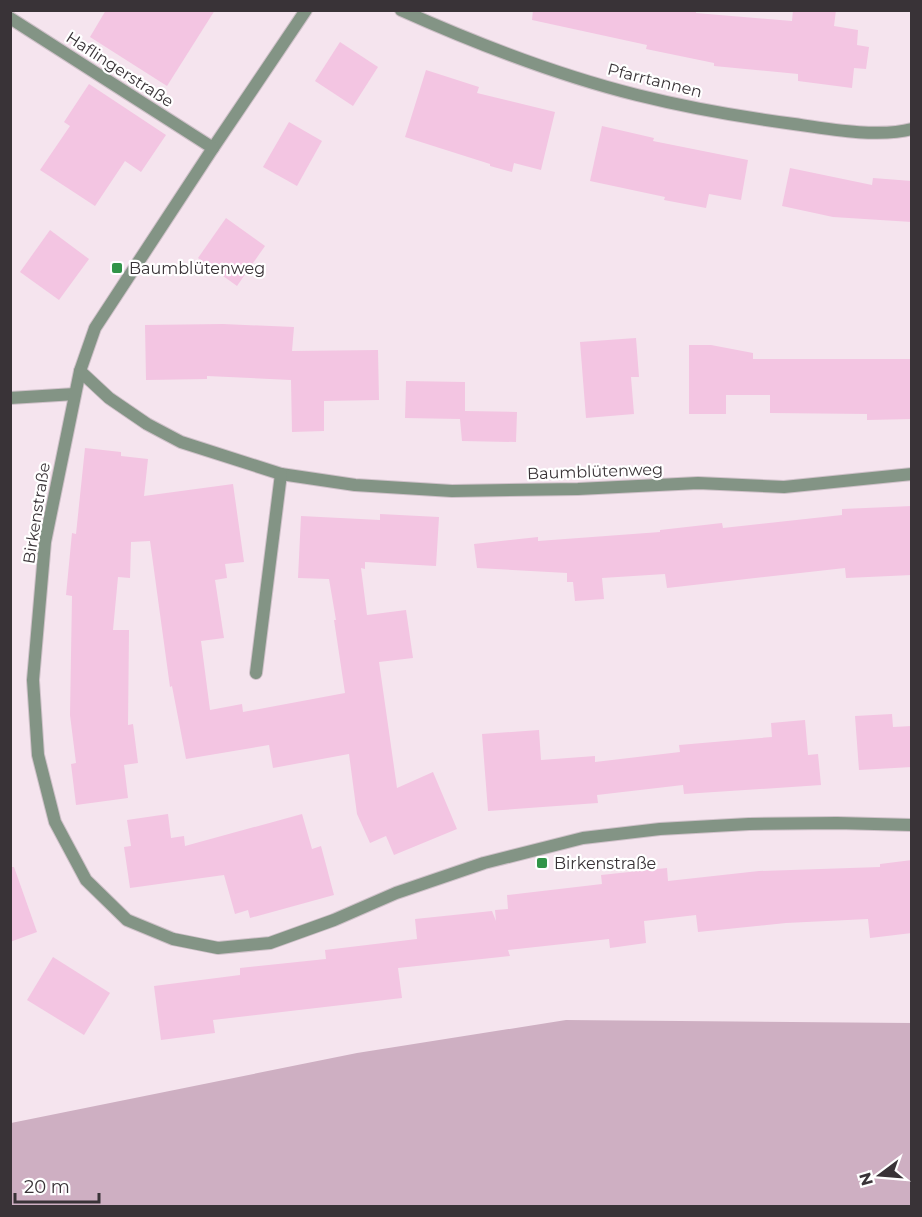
<svg xmlns="http://www.w3.org/2000/svg" width="922" height="1217" font-family="Montserrat,sans-serif">
	<rect width="100%" height="100%" fill="#f5e4ee"/>
	<!-- green -->
	<path fill="#ceafc2" d="M 566,1020 L 911,1023 L 911,1206 L 11,1206 L 11,1123 L 357,1053 Z"/>
	<!-- building -->
	<g fill="#f3c5e2">
		<path d="M 106,10 L 215,10 L 167,86 L 90,37 Z"/>
		<path d="M 533,10 L 696,10 L 696,13 L 792,21 L 793,10 L 836,10 L 834,26 L 858,30 L 857,45 L 869,47 L 866,69 L 854,68 L 852,88 L 798,81 L 798,74 L 714,66 L 714,63 L 646,49 L 647,45 L 532,20 Z"/>
		<path d="M 340,42 L 378,67 L 353,106 L 315,81 Z"/>
		<path d="M 426,70 L 479,87 L 477,93 L 555,112 L 541,170 L 514,163 L 512,172 L 490,166 L 490,164 L 405,137 Z"/>
		<path d="M 89,84 L 166,135 L 141,172 L 125,161 L 95,206 L 40,170 L 70,126 L 64,122 Z"/>
		<path d="M 289,122 L 322,141 L 297,186 L 263,167 Z"/>
		<path d="M 602,126 L 654,138 L 653,141 L 748,160 L 741,200 L 709,194 L 706,208 L 664,200 L 665,197 L 590,181 Z"/>
		<path d="M 790,168 L 872,185 L 873,178 L 912,181 L 912,222 L 833,217 L 782,206 Z"/>
		<path d="M 226,218 L 265,246 L 237,286 L 198,258 Z"/>
		<path d="M 50,230 L 89,259 L 59,300 L 20,272 Z"/>
		<path d="M 223,324 L 294,327 L 292,351 L 378,350 L 379,400 L 324,401 L 324,431 L 292,432 L 291,380 L 207,376 L 207,379 L 146,380 L 145,325 Z"/>
		<path d="M 636,338 L 639,377 L 631,377 L 634,414 L 586,418 L 580,342 Z"/>
		<path d="M 689,345 L 711,345 L 753,353 L 753,359 L 912,359 L 912,419 L 867,420 L 867,414 L 770,413 L 770,395 L 726,395 L 726,414 L 689,414 Z"/>
		<path d="M 406,381 L 465,382 L 465,411 L 517,412 L 516,442 L 462,441 L 460,419 L 405,418 Z"/>
		<path d="M 85,448 L 121,452 L 121,456 L 148,459 L 144,496 L 233,484 L 244,562 L 225,564 L 227,578 L 215,580 L 224,638 L 201,641 L 210,710 L 242,704 L 243,712 L 345,693 L 334,620 L 336,620 L 329,579 L 298,578 L 301,516 L 380,520 L 380,514 L 439,517 L 436,566 L 365,562 L 365,569 L 361,568 L 367,615 L 406,610 L 413,658 L 379,662 L 397,788 L 433,772 L 457,829 L 394,855 L 386,836 L 370,843 L 357,814 L 349,754 L 273,768 L 269,745 L 186,759 L 172,686 L 170,687 L 150,541 L 131,542 L 130,578 L 118,577 L 113,630 L 129,630 L 128,725 L 133,724 L 138,763 L 124,765 L 128,798 L 76,805 L 71,764 L 76,763 L 70,715 L 72,596 L 66,595 L 72,533 L 76,534 Z"/>
		<path d="M 912,506 L 912,575 L 846,578 L 845,568 L 667,588 L 665,574 L 602,578 L 604,599 L 575,601 L 573,582 L 567,582 L 567,573 L 477,568 L 474,544 L 538,537 L 538,541 L 660,532 L 660,530 L 722,523 L 723,528 L 842,515 L 842,509 Z"/>
		<path d="M 892,714 L 893,727 L 912,726 L 912,767 L 859,770 L 855,716 Z"/>
		<path d="M 805,720 L 808,755 L 818,754 L 821,785 L 684,794 L 683,785 L 597,795 L 598,803 L 488,811 L 482,734 L 539,730 L 541,760 L 595,756 L 595,762 L 680,752 L 679,745 L 772,737 L 771,723 Z"/>
		<path d="M 168,814 L 171,838 L 184,836 L 185,846 L 302,814 L 312,849 L 321,846 L 334,895 L 250,918 L 248,910 L 235,914 L 224,875 L 130,888 L 124,847 L 131,846 L 127,820 Z"/>
		<path d="M 912,860 L 912,933 L 870,938 L 868,919 L 786,923 L 698,932 L 696,915 L 644,921 L 646,943 L 610,948 L 609,939 L 508,950 L 510,956 L 398,968 L 402,998 L 213,1020 L 215,1033 L 161,1040 L 154,986 L 240,975 L 240,968 L 326,959 L 325,950 L 417,939 L 415,919 L 492,911 L 496,921 L 495,910 L 508,909 L 507,895 L 602,884 L 601,875 L 667,868 L 668,881 L 759,871 L 880,867 L 880,864 Z"/>
		<path d="M 10,867 L 14,867 L 37,932 L 10,942 Z"/>
		<path d="M 53,957 L 110,993 L 84,1035 L 27,1000 Z"/>
	</g>
	<g fill="none" stroke-linecap="round" stroke-linejoin="round">
		<!-- lane casing -->
		<g stroke="#cfc1c9" stroke-width="14">
			<path id="lane" d="M 10,398 L 75,394"/>
		</g>
		<!-- street casing -->
		<g stroke="#cfc1c9" stroke-width="14">
			<g id="street">
				<path d="M 306,10 L 213,148 L 95,328 L 80,371 L 45,542 L 33,680 L 38,755 L 55,822 L 86,880 L 127,920 L 173,939 L 218,948 L 270,943 L 334,920 L 396,893 L 484,863 L 583,838 L 660,829 L 749,824 L 837,823 L 912,825"/>
				<path d="M 401,10 C 477,44 556,75 637,95 C 689,108 741,117 794,124 C 828,129 879,138 912,129"/>
				<path d="M 10,18 L 213,148"/>
				<path d="M 80,371 L 109,398 L 147,424 L 181,442 L 281,474 L 355,485 L 452,491 L 578,489 L 698,483 L 784,487 L 912,474"/>
				<path d="M 256,673 L 281,474"/>
			</g>
		</g>
		<!-- lane -->
		<use href="#lane" stroke="#839485" stroke-width="12"/>
		<!-- street -->
		<use href="#street" stroke="#839485" stroke-width="12"/>
	</g>
	<!-- markers -->
	<g fill="#319448" stroke="#fff" stroke-width="2">
		<rect x="111" y="262" width="12" height="12" rx="3"/>
		<rect x="536" y="857" width="12" height="12" rx="3"/>
	</g>
	<g text-anchor="middle" stroke-width="4.5" stroke-linejoin="round" paint-order="stroke">
		<!-- street labels -->
		<g font-size="16" fill="#393337" stroke="#fff">
			<text transform="translate(120 69) rotate(33)" y="6">Haflingerstraße</text>
			<text transform="translate(655 80) rotate(14)" y="6">Pfarrtannen</text>
			<text transform="translate(595 471) rotate(-2)" y="6">Baumblütenweg</text>
			<text transform="translate(36 513) rotate(-81)" y="6">Birkenstraße</text>
		</g>
		<!-- poi labels -->
		<g font-size="16" fill="#393337" stroke="#fff" text-anchor="start">
			<text x="129" y="274">Baumblütenweg</text>
			<text x="554" y="869">Birkenstraße</text>
		</g>
	</g>
	<!-- border -->
	<rect width="922" height="1217" fill="none" stroke="#393337" stroke-width="24"/>
	<!-- north arrow -->
	<g transform="translate(880 1175) rotate(254)" stroke="#ffffff" stroke-width="4.5" paint-order="stroke">
	<path d="M0-4.5L10 22L0 15L-10 22Z" fill="#393337"/>
	<text y="-9" font-size="16" font-weight="bold" text-anchor="middle" fill="#393337">N</text>
	</g>
	<!-- scale -->
	<path d="M15 1193v9h84v-9" fill="none" stroke="#393337" stroke-width="3"/>
	<text x="24" y="1193" font-size="18" fill="#393337" stroke="#ffffff" stroke-width="4.5" paint-order="stroke">20 m</text>
</svg>
